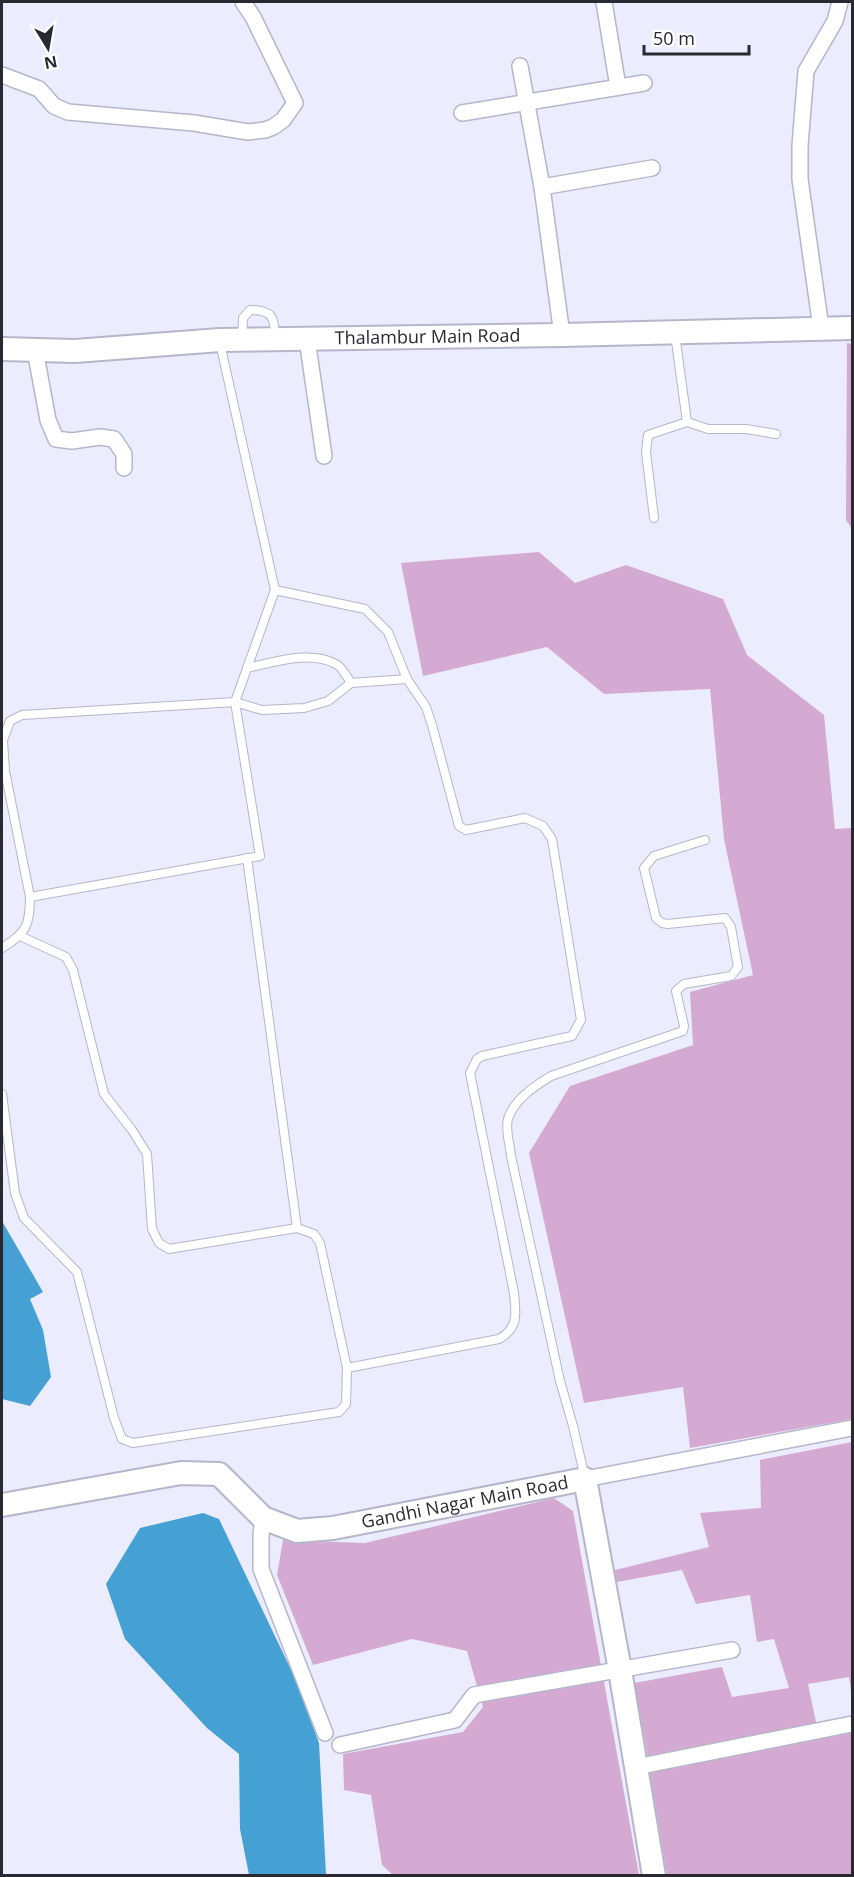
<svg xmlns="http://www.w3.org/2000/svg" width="854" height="1877" font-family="'Open Sans',sans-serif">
	<rect width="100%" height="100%" fill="#ebecfd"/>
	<!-- green -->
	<g fill="#d5aad2">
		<path d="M 847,343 L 852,344 L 852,529 L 846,520 Z"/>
		<path d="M 539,552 L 575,583 L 626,565 L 723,599 L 747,655 L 824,715 L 835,829 L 852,828 L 852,1419 L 690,1448 L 683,1387 L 584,1403 L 529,1153 L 570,1086 L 693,1045 L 690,992 L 753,975 L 724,839 L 710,689 L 604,694 L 547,647 L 423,676 L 401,563 Z"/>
		<path d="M 852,1442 L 852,1698 L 849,1677 L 808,1684 L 817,1727 L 648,1758 L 634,1683 L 722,1667 L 732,1697 L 789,1688 L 774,1639 L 757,1642 L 750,1595 L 696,1604 L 682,1570 L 617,1582 L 611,1571 L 709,1547 L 700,1513 L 761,1508 L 760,1460 Z"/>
		<path d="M 554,1498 L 573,1511 L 639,1875 L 394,1876 L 382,1865 L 371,1795 L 344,1790 L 343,1754 L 463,1732 L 483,1707 L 467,1651 L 412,1639 L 313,1665 L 277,1575 L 283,1540 L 365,1543 Z"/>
		<path d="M 852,1730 L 852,1875 L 667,1875 L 649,1769 Z"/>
	</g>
	<!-- water -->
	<g fill="#45a1d3">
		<path d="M 2,1221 L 43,1292 L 30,1299 L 43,1330 L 51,1377 L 30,1406 L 2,1399 Z"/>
		<path d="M 203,1513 L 219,1519 L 294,1676 L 319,1743 L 326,1875 L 249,1875 L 240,1829 L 239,1754 L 207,1728 L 125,1639 L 106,1584 L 140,1528 Z"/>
	</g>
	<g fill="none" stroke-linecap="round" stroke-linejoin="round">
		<!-- lane casing -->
		<g stroke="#b5b6ca" stroke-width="10">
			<g id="lane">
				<path d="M 242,339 L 243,318 L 250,310 C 272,310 275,317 275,338"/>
				<path d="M 220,343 L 275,590 L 235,702 L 262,710 L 304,708 L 328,701 L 351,683 L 407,679"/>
				<path d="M 687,422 L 708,429 L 746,429 L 776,434"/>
				<path d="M 654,518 L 646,452 L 648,435 L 687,422 L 675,334"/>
				<path d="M 275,590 L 365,609 L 388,632 L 407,679 L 426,707 L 432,725 L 459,826 L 466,830 L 525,818 L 543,826 L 552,839 L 581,1020 L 572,1036 L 482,1056 L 477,1059 L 470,1073 L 514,1293 C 516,1313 519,1328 499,1339 L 347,1368"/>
				<path d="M 247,668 C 275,662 310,650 336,664 C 342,667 347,677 351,683"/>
				<path d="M 20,936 L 66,957 L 73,970 L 104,1094 L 132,1130 L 147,1154 L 152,1229 L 159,1243 L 169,1249 L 297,1228"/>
				<path d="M 2,948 C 26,933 30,926 30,897 L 5,771 L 3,740 L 10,721 L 22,715 L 235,702 L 260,856 L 30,897"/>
				<path d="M 2,1094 L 15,1193 L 24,1218 L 77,1272 L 114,1418 L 122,1439 L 133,1443 L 339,1412 L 346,1404 L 347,1368 L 320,1243 L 314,1234 L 297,1228 L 247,858"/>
				<path d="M 585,1478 L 573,1426 L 560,1381 L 511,1156 C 510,1145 505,1129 508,1119 C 514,1099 535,1086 551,1076 L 683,1031 L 684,1026 L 676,991 L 684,984 L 731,976 L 738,967 L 731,927 L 725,918 L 668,924 L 662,923 L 656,918 L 644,868 L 654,856 L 705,840"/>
			</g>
		</g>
		<!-- street casing -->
		<g stroke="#b5b6ca" stroke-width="18">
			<g id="street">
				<path d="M 604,2 L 618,87"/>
				<path d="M 520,66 L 542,187 L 562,335"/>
				<path d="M 2,75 L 39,89 L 54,106 L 68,112 L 194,123 L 248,132 L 265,130 L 273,127 L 283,120 L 295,103 L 253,17 L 243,2"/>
				<path d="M 462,113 L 644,83"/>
				<path d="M 542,187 L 652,168"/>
				<path d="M 821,328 L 800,179 L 800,146 L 806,71 L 835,21 L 840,2"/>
				<path d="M 307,339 L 324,456"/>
				<path d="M 35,350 L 48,420 L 56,439 L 72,441 L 100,437 L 114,439 L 124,454 L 124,468"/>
				<path d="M 585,1479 L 852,1428"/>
				<path d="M 263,1518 L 261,1535 L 261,1569 L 325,1733"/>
				<path d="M 340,1745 L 455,1720 L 474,1695 L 732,1650"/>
				<path d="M 636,1767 L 852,1724"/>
			</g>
		</g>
		<!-- secondary casing -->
		<g stroke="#b5b6ca" stroke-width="26">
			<g id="secondary">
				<path id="s1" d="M 2,349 L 75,351 L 220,340 L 562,335 L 852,328"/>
				<path id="s2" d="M 2,1505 L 181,1473 L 219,1474 L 263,1518 L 297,1531 L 333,1528 L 585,1479 L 620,1670 L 654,1876"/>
			</g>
		</g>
		<!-- lane -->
		<use href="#lane" stroke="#fff" stroke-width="8"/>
		<!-- street -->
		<use href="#street" stroke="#fff" stroke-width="15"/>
		<!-- secondary -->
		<use href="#secondary" stroke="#fff" stroke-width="22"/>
	</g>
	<g text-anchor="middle" stroke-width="4.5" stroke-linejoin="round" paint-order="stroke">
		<!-- street labels -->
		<g font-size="18" fill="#292931" stroke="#fff">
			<text dy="6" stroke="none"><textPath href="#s1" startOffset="426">Thalambur Main Road</textPath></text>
			<text dy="6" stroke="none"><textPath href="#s2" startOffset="489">Gandhi Nagar Main Road</textPath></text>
		</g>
	</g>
	<!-- border -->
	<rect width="854" height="1877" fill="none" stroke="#292931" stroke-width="6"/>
	<!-- north arrow -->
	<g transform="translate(48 48) rotate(169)" stroke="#ffffff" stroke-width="4.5" paint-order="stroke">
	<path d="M0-4.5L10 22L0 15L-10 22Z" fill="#292931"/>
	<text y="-9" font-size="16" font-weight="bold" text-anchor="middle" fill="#292931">N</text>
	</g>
	<!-- scale -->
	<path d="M644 45v9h105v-9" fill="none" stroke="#292931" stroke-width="3"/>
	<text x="653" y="45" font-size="18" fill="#292931" stroke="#ffffff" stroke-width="4.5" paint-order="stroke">50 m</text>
</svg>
